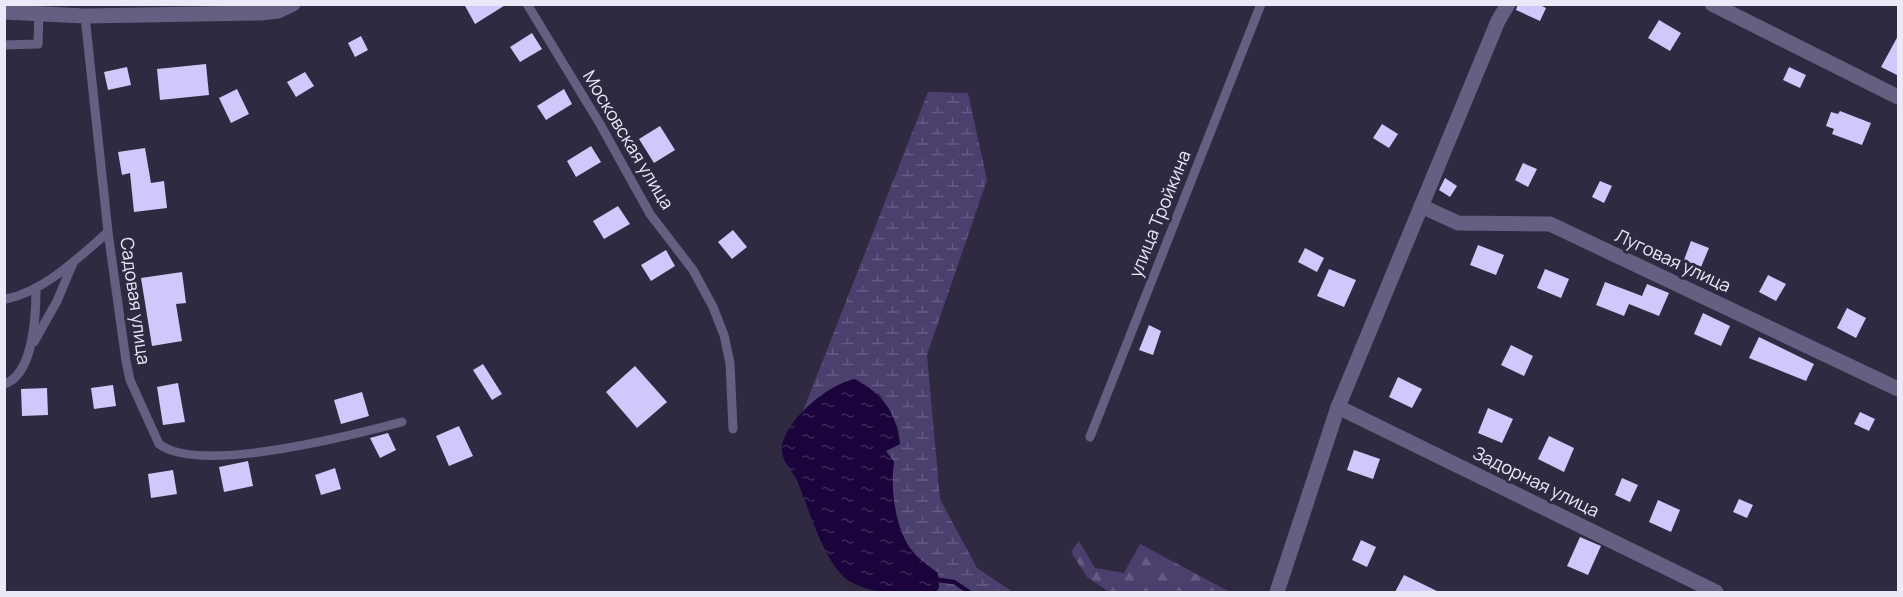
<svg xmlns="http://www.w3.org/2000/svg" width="1903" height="597" font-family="Manrope,sans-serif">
	<defs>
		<pattern id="forest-firs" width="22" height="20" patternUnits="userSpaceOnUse" patternTransform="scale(1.5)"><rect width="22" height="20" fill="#4a3f6d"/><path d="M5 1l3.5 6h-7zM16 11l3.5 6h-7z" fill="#645b83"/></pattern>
		<pattern id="wetland-marsh" width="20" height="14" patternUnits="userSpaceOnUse" patternTransform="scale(1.5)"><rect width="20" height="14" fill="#4a3f6d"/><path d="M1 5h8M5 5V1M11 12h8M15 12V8" fill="none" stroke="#645b83"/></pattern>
		<pattern id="water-ripples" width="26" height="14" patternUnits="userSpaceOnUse" patternTransform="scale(1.5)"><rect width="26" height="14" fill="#1a043b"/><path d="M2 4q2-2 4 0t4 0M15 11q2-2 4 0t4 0" fill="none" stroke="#3b2958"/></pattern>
	</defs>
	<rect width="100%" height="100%" fill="#2f2a42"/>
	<!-- forest -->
	<path fill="url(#forest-firs)" d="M 1079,541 L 1095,568 L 1124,573 L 1140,544 L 1230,592 L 1109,592 L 1087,577 L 1071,552 Z"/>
	<!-- wetland -->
	<path fill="url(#wetland-marsh)" d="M 928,92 L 968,93 L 987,180 L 927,355 L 940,499 L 977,568 L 1013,592 L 936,592 L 939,588 L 938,573 C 930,567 920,560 913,552 C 895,531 890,488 894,462 L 886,451 L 900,444 L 898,428 L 879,393 L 803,411 Z"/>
	<!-- water -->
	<path fill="url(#water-ripples)" d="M 855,379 C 883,395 896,411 900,444 L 886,451 L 894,462 C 890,488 895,531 913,552 C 920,560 930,567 938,573 L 939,588 L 936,592 C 907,593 876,596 851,582 C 826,569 809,509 798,483 C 793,470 781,463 782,447 C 785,420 830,383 855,379 Z"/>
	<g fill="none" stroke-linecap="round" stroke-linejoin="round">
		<!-- stream -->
		<path stroke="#1a043b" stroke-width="4.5" d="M 939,580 L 954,582 L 969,592"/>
	</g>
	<!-- building -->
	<g fill="#d1c7fb">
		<path d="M 464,4 L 507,4 L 475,24 Z"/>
		<path d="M 1518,4 L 1538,4 L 1546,8 L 1540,21 L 1516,10 Z"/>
		<path d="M 1659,20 L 1681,33 L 1670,51 L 1648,38 Z"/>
		<path d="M 532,33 L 542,49 L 520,62 L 510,47 Z"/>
		<path d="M 1899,34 L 1899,76 L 1881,67 Z"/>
		<path d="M 361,36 L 368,50 L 355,57 L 348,43 Z"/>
		<path d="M 206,64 L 209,95 L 160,100 L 157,69 Z"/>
		<path d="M 127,67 L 131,85 L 108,90 L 104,72 Z"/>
		<path d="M 1789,67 L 1806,75 L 1800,88 L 1783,80 Z"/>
		<path d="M 305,72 L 314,86 L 296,97 L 287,82 Z"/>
		<path d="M 237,89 L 249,114 L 231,123 L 219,98 Z"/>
		<path d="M 564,89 L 572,104 L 546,120 L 537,106 Z"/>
		<path d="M 1840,111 L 1871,123 L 1862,145 L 1832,134 L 1834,129 L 1826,126 L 1831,112 L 1838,114 Z"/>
		<path d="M 1382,124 L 1398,134 L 1389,148 L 1373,138 Z"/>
		<path d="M 660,126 L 675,150 L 654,163 L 639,139 Z"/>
		<path d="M 591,146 L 601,162 L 576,177 L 567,161 Z"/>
		<path d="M 145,148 L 151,183 L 164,181 L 167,208 L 134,212 L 130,173 L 122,175 L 118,152 Z"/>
		<path d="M 1523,163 L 1537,169 L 1528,187 L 1515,180 Z"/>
		<path d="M 1445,178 L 1457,186 L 1450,197 L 1439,190 Z"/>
		<path d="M 1600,181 L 1612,186 L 1604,203 L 1592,197 Z"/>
		<path d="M 618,206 L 630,224 L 604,239 L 593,221 Z"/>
		<path d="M 733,230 L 747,247 L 732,259 L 718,242 Z"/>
		<path d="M 1691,241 L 1709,248 L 1701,267 L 1684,260 Z"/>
		<path d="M 1478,245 L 1504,255 L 1496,275 L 1470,265 Z"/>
		<path d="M 1305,248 L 1324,258 L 1317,272 L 1298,262 Z"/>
		<path d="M 666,250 L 675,266 L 651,281 L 641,265 Z"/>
		<path d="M 1329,269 L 1356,280 L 1344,307 L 1317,296 Z"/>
		<path d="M 1545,269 L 1569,279 L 1561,298 L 1537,288 Z"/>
		<path d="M 182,272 L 186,303 L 176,304 L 182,341 L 152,346 L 141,278 Z"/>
		<path d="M 1768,275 L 1786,284 L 1776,301 L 1759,292 Z"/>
		<path d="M 1605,282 L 1642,296 L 1647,284 L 1669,293 L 1659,316 L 1629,304 L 1624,316 L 1596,305 Z"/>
		<path d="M 1847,308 L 1866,318 L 1856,338 L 1837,328 Z"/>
		<path d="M 1703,313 L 1730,326 L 1721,346 L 1694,334 Z"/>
		<path d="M 1149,325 L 1161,331 L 1153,355 L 1139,350 Z"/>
		<path d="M 1759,337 L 1814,364 L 1806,381 L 1749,358 Z"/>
		<path d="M 1511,345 L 1533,356 L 1524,376 L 1501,365 Z"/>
		<path d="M 483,364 L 502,394 L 492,400 L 473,370 Z"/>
		<path d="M 635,366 L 667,402 L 637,428 L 606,392 Z"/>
		<path d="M 1398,377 L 1422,389 L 1412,408 L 1389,397 Z"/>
		<path d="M 178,383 L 185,422 L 163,425 L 157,387 Z"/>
		<path d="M 113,385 L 116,406 L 94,409 L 91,388 Z"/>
		<path d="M 47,388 L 48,415 L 22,416 L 21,389 Z"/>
		<path d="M 362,392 L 369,416 L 341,424 L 334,400 Z"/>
		<path d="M 1488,408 L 1513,419 L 1502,443 L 1478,433 Z"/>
		<path d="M 1860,412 L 1875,419 L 1869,431 L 1854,424 Z"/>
		<path d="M 459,426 L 473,456 L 449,466 L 436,436 Z"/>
		<path d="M 388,433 L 396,450 L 380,458 L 370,438 Z"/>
		<path d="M 1549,436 L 1574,448 L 1564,472 L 1538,459 Z"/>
		<path d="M 1354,450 L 1380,459 L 1373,479 L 1347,470 Z"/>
		<path d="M 248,461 L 253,486 L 224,492 L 219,467 Z"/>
		<path d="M 335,468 L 341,489 L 321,495 L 315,475 Z"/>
		<path d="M 173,470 L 177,494 L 151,498 L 148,474 Z"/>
		<path d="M 1622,478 L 1638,485 L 1630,502 L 1615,495 Z"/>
		<path d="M 1739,499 L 1753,505 L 1747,518 L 1733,512 Z"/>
		<path d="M 1658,500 L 1680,510 L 1671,532 L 1649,522 Z"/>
		<path d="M 1580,537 L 1601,546 L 1588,575 L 1567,566 Z"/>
		<path d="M 1361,540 L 1376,547 L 1367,567 L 1352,560 Z"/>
		<path d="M 1404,575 L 1439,592 L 1395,592 Z"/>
	</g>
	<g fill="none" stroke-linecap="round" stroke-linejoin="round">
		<!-- lane -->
		<g stroke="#655f81" stroke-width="9">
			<path d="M 527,4 L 600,124 L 650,214 L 693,270 L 713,307 L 724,335 L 730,363 L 733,429"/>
			<path d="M 85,16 L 108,232 L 126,361 L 130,380 L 159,444 C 200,475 353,435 402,422"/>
			<path d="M 4,45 L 38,44 L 39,14"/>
			<path d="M 6,299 C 45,291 78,258 108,232"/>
			<path d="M 34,342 L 57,301 L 73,263"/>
			<path d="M 4,384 C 34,375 36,313 36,288"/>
			<path d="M 1090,437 L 1261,4"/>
		</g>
		<!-- street -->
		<g stroke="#655f81" stroke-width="15">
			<path d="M 1712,4 L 1898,97"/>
			<path d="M 4,12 L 85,16 L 260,13 L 278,11 L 293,4"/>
			<path d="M 1421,206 L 1458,223 L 1550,224 L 1898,389"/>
			<path d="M 1338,407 L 1716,592"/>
			<path d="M 1277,592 L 1338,407 L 1498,21 L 1508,4"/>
		</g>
	</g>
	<g text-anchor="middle" stroke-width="6" stroke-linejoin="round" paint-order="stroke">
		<!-- street labels -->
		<g font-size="18" fill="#ebe8f8" stroke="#2f2a42">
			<text transform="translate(628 140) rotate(59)" y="6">Московская улица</text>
			<text transform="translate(1160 214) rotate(-68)" y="6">улица Тройкина</text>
			<text transform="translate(1673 261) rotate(25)" y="6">Луговая улица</text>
			<text transform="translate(135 301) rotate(82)" y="6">Садовая улица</text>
			<text transform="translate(1536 482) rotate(26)" y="6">Задорная улица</text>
		</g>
	</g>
	<!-- border -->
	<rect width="1903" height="597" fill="none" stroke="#ebe8f8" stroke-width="12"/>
</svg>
